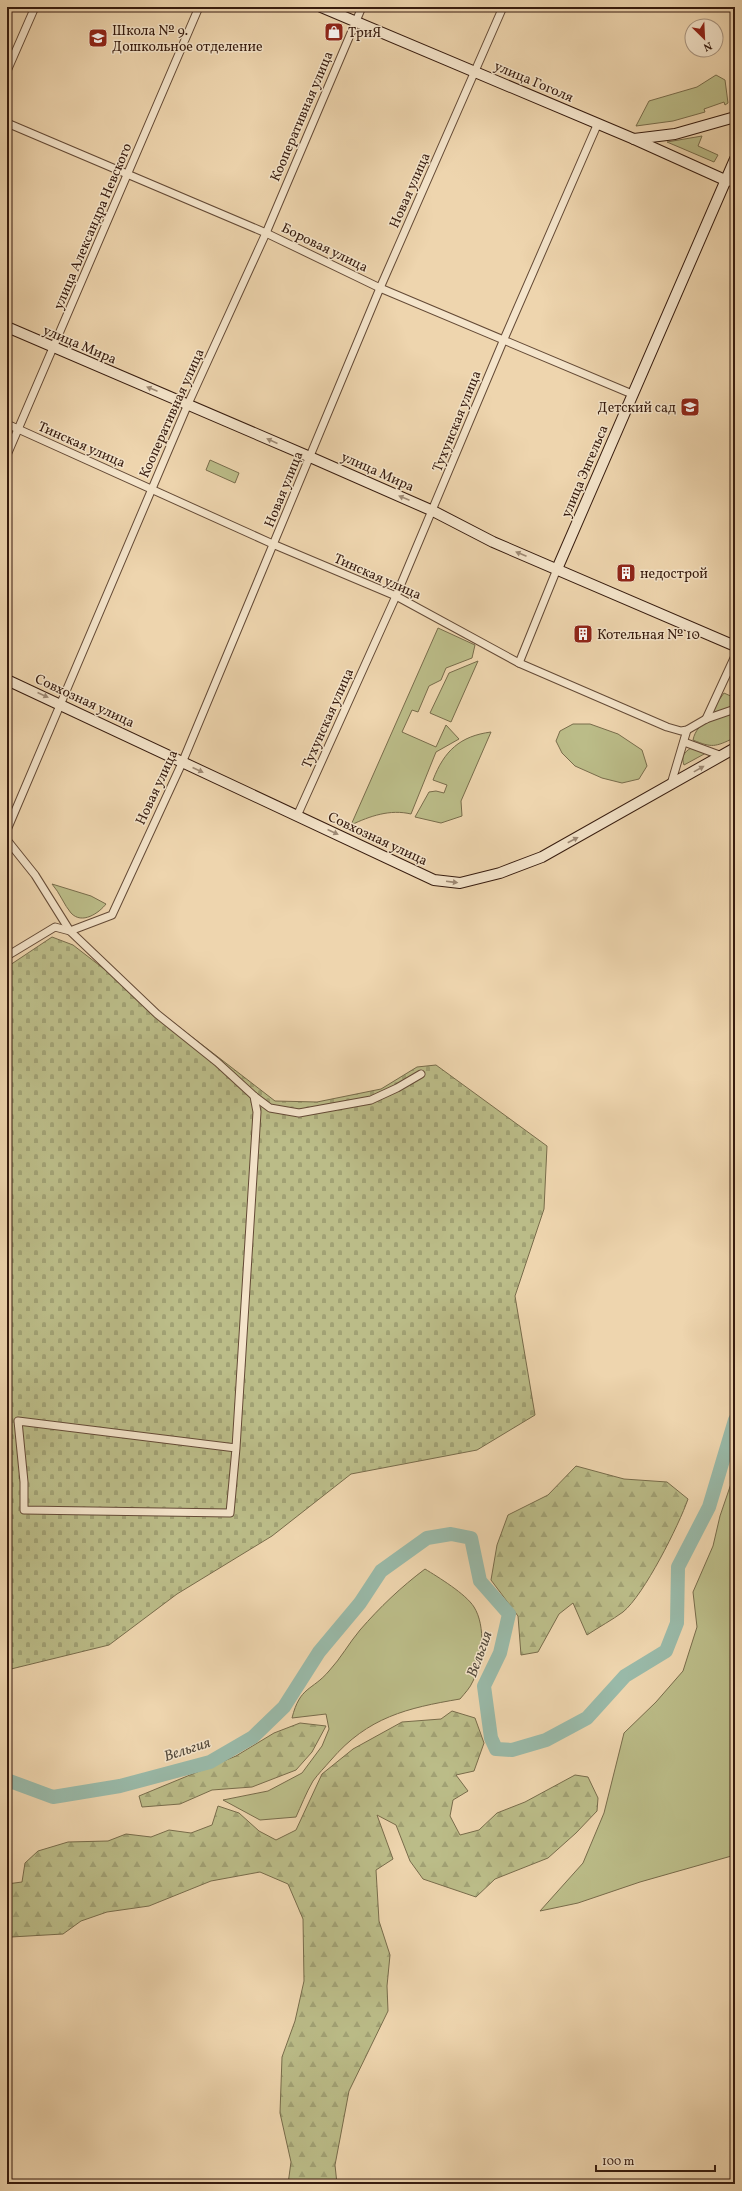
<svg xmlns="http://www.w3.org/2000/svg" width="742" height="2191" font-family="Vollkorn,serif">
	<defs>
		<pattern id="forest-firs" width="22" height="20" patternUnits="userSpaceOnUse"><rect width="22" height="20" fill="#bbbc88"/><path d="M5 1l3.5 6h-7zM16 11l3.5 6h-7z" fill="#a1a174"/></pattern>
		<pattern id="cemetery-stones" width="16" height="16" patternUnits="userSpaceOnUse"><rect width="16" height="16" fill="#bbbc88"/><path d="M2 7V4a2 2 0 0 1 4 0v3zM10 15v-3a2 2 0 0 1 4 0v3z" fill="#a1a174"/></pattern>
	</defs>
	<rect width="100%" height="100%" fill="#eed5ae"/>
	<filter id="stains"><feTurbulence type="fractalNoise" baseFrequency=".005" numOctaves="4"/><feColorMatrix values="0 0 0 0 .2 0 0 0 0 .09 0 0 0 0 .02 0 0 0 .5 -.17"/></filter>
	<radialGradient id="worn" r=".72"><stop offset=".6" stop-color="#630" stop-opacity="0"/><stop offset="1" stop-color="#630" stop-opacity=".3"/></radialGradient>
	<!-- green -->
	<g fill="#bbbc88" stroke="#786c4b">
		<path d="M 716,75 L 725,80 L 728,103 L 725,105 L 724,102 L 704,109 L 705,112 L 673,121 L 636,126 L 649,101 L 697,87 Z"/>
		<path d="M 702,136 L 698,146 L 718,155 L 714,162 L 667,142 Z"/>
		<path d="M 210,460 L 239,473 L 235,483 L 206,470 Z"/>
		<path d="M 438,628 L 475,645 L 472,658 L 446,668 L 441,680 L 429,686 L 418,712 L 412,710 L 402,732 L 436,747 L 446,725 L 459,739 L 436,752 L 411,814 C 390,809 370,816 351,825 Z"/>
		<path d="M 478,661 L 451,722 L 430,713 L 449,673 Z"/>
		<path d="M 724,693 L 735,698 L 735,706 L 709,714 Z"/>
		<path d="M 735,712 L 734,738 C 715,747 712,748 693,740 C 697,720 718,717 735,712 Z"/>
		<path d="M 573,724 L 590,724 L 618,734 L 642,750 L 647,766 L 639,779 L 622,783 L 602,778 L 575,766 L 562,753 L 556,741 L 560,731 Z"/>
		<path d="M 491,732 L 461,801 L 462,816 L 441,823 L 415,817 L 429,792 L 436,791 L 444,793 L 447,785 L 433,780 C 444,751 460,736 491,732 Z"/>
		<path d="M 691,748 L 706,753 L 684,765 C 681,757 684,752 691,748 Z"/>
		<path d="M 52,884 L 91,896 L 106,904 C 99,913 82,925 71,913 C 64,905 60,893 52,884 Z"/>
		<path d="M 735,1472 L 735,1855 L 640,1882 L 578,1903 L 540,1911 L 583,1863 L 604,1813 L 624,1733 L 656,1702 L 683,1671 L 697,1627 L 693,1592 L 713,1546 L 720,1516 Z"/>
		<path d="M 425,1569 C 438,1577 466,1594 474,1607 C 486,1626 483,1661 473,1681 C 470,1688 465,1693 460,1699 C 407,1708 368,1717 331,1760 C 325,1767 318,1774 313,1781 C 306,1793 301,1806 296,1817 L 260,1820 L 223,1800 L 268,1791 L 302,1773 L 322,1746 L 329,1729 L 326,1714 L 292,1718 C 300,1686 312,1691 329,1671 C 341,1658 349,1643 360,1630 C 380,1607 401,1587 425,1569 Z"/>
	</g>
	<!-- forest -->
	<g fill="url(#forest-firs)" stroke="#786c4b">
		<path d="M 576,1466 L 624,1479 L 667,1482 L 688,1499 C 679,1525 644,1595 623,1612 C 612,1620 599,1627 587,1635 L 573,1603 L 559,1614 L 538,1652 L 521,1655 L 518,1616 L 491,1580 L 497,1545 L 508,1515 L 548,1495 Z"/>
		<path d="M 452,1711 L 475,1718 L 484,1743 L 474,1771 L 456,1775 L 468,1791 L 453,1800 L 450,1816 L 460,1835 L 479,1830 L 497,1813 L 525,1802 L 575,1775 L 588,1777 L 598,1798 L 597,1811 L 576,1833 L 548,1858 L 495,1879 L 476,1897 L 423,1879 L 410,1861 L 396,1825 L 377,1815 L 393,1859 L 376,1870 L 379,1921 L 390,1955 L 387,1986 L 388,2011 L 349,2091 L 335,2165 L 337,2184 L 288,2184 L 291,2162 L 280,2113 L 282,2057 L 295,2021 L 304,1981 L 303,1919 L 288,1884 L 260,1872 L 211,1881 L 149,1906 L 107,1912 L 81,1921 L 63,1934 L 11,1937 L 7,1937 L 7,1884 L 22,1882 L 25,1863 L 38,1851 L 68,1842 L 108,1841 L 126,1834 L 151,1837 L 169,1830 L 191,1833 L 212,1825 L 218,1806 L 239,1813 L 259,1831 L 276,1840 L 296,1830 L 322,1774 L 353,1749 L 402,1722 L 441,1719 Z"/>
		<path d="M 300,1723 L 326,1726 L 312,1752 L 296,1770 L 252,1787 L 212,1790 L 180,1804 L 142,1807 L 139,1796 L 236,1756 L 274,1733 Z"/>
	</g>
	<!-- cemetery -->
	<path fill="url(#cemetery-stones)" stroke="#786c4b" d="M 52,937 L 73,945 L 275,1101 L 317,1102 L 381,1089 L 417,1067 L 436,1065 L 547,1146 L 544,1209 L 515,1296 L 535,1415 L 477,1450 L 351,1474 L 272,1536 L 177,1594 L 109,1645 L 7,1670 L 7,967 Z"/>
	<g fill="none" stroke-linecap="round" stroke-linejoin="round">
		<!-- river -->
		<path stroke="#99b9a8" stroke-width="14" d="M 7,1780 L 53,1797 L 120,1786 L 210,1762 L 253,1737 L 284,1707 L 319,1652 L 360,1603 L 381,1571 L 427,1538 L 451,1534 L 471,1538 L 480,1581 L 509,1614 L 500,1653 L 484,1686 L 491,1738 L 496,1749 L 512,1750 L 546,1740 L 587,1718 L 625,1676 L 666,1651 L 677,1623 L 678,1567 L 709,1507 L 735,1420"/>
		<!-- street casing -->
		<g stroke="#644a36" stroke-width="9">
			<g id="street">
				<path d="M 7,71 L 35,7"/>
				<path d="M 7,123 L 266,233 L 380,288 L 632,394"/>
				<path d="M 725,180 L 735,184"/>
				<path d="M 7,424 L 275,545 L 396,596 L 519,663 L 667,727 L 681,731 L 687,730 L 706,719 L 735,709"/>
				<path d="M 7,455 L 199,7"/>
				<path d="M 519,663 L 557,569"/>
				<path d="M 706,719 L 735,656"/>
				<path d="M 684,742 L 722,756"/>
				<path d="M 671,784 L 687,730"/>
				<path d="M 297,816 L 396,596 L 504,339 L 598,123"/>
				<path d="M 7,830 L 188,404 L 266,233 L 362,7"/>
				<path d="M 7,840 L 35,875 L 70,931 L 157,1014 L 217,1062 L 254,1096 L 270,1108 L 299,1113 L 371,1100 L 397,1088 L 421,1074"/>
				<path d="M 7,956 L 55,927 L 70,931 L 112,915 L 182,763 L 380,288 L 503,7"/>
				<path d="M 236,1448 L 230,1513 L 24,1510 L 24,1482 L 18,1421 L 236,1448 L 257,1112 L 254,1096"/>
			</g>
		</g>
		<!-- secondary casing -->
		<g stroke="#361b0e" stroke-width="12">
			<g id="secondary">
				<path d="M 321,7 L 634,139 L 725,180"/>
				<path d="M 634,139 L 675,134 L 735,117"/>
				<path d="M 7,327 L 310,457 L 433,511 L 493,542 L 735,646"/>
				<path d="M 557,569 L 735,159"/>
				<path d="M 7,680 L 434,880 L 460,883 L 500,873 L 542,857 L 735,748"/>
			</g>
		</g>
		<!-- street -->
		<use href="#street" stroke="#f4e4ca" stroke-width="7"/>
		<!-- secondary -->
		<use href="#secondary" stroke="#f4e4ca" stroke-width="10"/>
	</g>
	<!-- one-way arrows -->
	<defs><path id="oneway-solid" d="M-6-.8H1V-3.2L6.5 0L1 3.2V.8H-6Z"/></defs>
	<g fill="#9e8a75">
		<use href="#oneway-solid" transform="translate(152 389) rotate(-157)"/>
		<use href="#oneway-solid" transform="translate(272 441) rotate(-156)"/>
		<use href="#oneway-solid" transform="translate(404 498) rotate(-157)"/>
		<use href="#oneway-solid" transform="translate(521 554) rotate(-157)"/>
		<use href="#oneway-solid" transform="translate(43 695) rotate(24)"/>
		<use href="#oneway-solid" transform="translate(699 769) rotate(-29)"/>
		<use href="#oneway-solid" transform="translate(198 770) rotate(25)"/>
		<use href="#oneway-solid" transform="translate(333 832) rotate(25)"/>
		<use href="#oneway-solid" transform="translate(573 840) rotate(-28)"/>
		<use href="#oneway-solid" transform="translate(452 882) rotate(7)"/>
	</g>
	<!-- icons -->
	<defs>
		<g id="shop-square" transform="scale(1)"><rect x="-9" y="-9" width="18" height="18" rx="4" fill="#8f2418" stroke="#f4e4ca"/><path d="M-5-2.5h2.3a2.7 3.5 0 0 1 5.4 0H5L5.5 6h-11ZM-1.5-2.5h3a1.5 2.3 0 0 0-3 0Z" fill="#fff"/></g>
		<g id="university-square" transform="scale(1)"><rect x="-9" y="-9" width="18" height="18" rx="4" fill="#8f2418" stroke="#f4e4ca"/><path d="M0-5L7-2L0 1L-7-2ZM-4 1L0 2.5L4 1V4Q0 6-4 4Z" fill="#fff"/></g>
		<g id="school-square" transform="scale(1)"><rect x="-9" y="-9" width="18" height="18" rx="4" fill="#8f2418" stroke="#f4e4ca"/><path d="M0-5L7-2L0 1L-7-2ZM-4 1L0 2.5L4 1V4Q0 6-4 4Z" fill="#fff"/></g>
		<g id="building-square" transform="scale(1)"><rect x="-9" y="-9" width="18" height="18" rx="4" fill="#8f2418" stroke="#f4e4ca"/><path d="M-4-6H4V6H1V3H-1V6H-4ZM-2.5-4.3h1.7v1.8h-1.7ZM.8-4.3h1.7v1.8H.8ZM-2.5-1h1.7V.8h-1.7ZM.8-1h1.7V.8H.8Z" fill="#fff"/></g>
	</defs>
	<g fill-rule="evenodd">
		<use href="#shop-square" x="334" y="32"/>
		<use href="#university-square" x="98" y="38"/>
		<use href="#school-square" x="690" y="407"/>
		<use href="#building-square" x="626" y="573"/>
		<use href="#building-square" x="583" y="634"/>
	</g>
	<g text-anchor="middle" stroke-width="3" stroke-linejoin="round" paint-order="stroke">
		<!-- poi labels -->
		<g font-size="14" fill="#361b0e" stroke="#f4e4ca" text-anchor="start">
			<text x="112" y="35">Школа № 9.<tspan x="112" dy="16">Дошкольное отделение</tspan></text>
			<text x="348" y="37">ТриЯ</text>
			<text x="676" y="412" text-anchor="end">Детский сад</text>
			<text x="640" y="578">недострой</text>
			<text x="597" y="639">Котельная № 10</text>
		</g>
		<!-- street labels -->
		<g font-size="14" fill="#361b0e" stroke="#f4e4ca">
			<text transform="translate(534 81) rotate(23)" y="5">улица Гоголя</text>
			<text transform="translate(301 116) rotate(-67)" y="5">Кооперативная улица</text>
			<text transform="translate(409 190) rotate(-66)" y="5">Новая улица</text>
			<text transform="translate(92 226) rotate(-67)" y="5">улица Александра Невского</text>
			<text transform="translate(325 247) rotate(26)" y="5">Боровая улица</text>
			<text transform="translate(80 344) rotate(23)" y="5">улица Мира</text>
			<text transform="translate(171 413) rotate(-66)" y="5">Кооперативная улица</text>
			<text transform="translate(456 421) rotate(-68)" y="5">Тухунская улица</text>
			<text transform="translate(82 444) rotate(24)" y="5">Тинская улица</text>
			<text transform="translate(378 471) rotate(24)" y="5">улица Мира</text>
			<text transform="translate(584 471) rotate(-67)" y="5">улица Энгельса</text>
			<text transform="translate(283 489) rotate(-68)" y="5">Новая улица</text>
			<text transform="translate(378 576) rotate(24)" y="5">Тинская улица</text>
			<text transform="translate(85 700) rotate(25)" y="5">Совхозная улица</text>
			<text transform="translate(327 718) rotate(-66)" y="5">Тухунская улица</text>
			<text transform="translate(156 787) rotate(-65)" y="5">Новая улица</text>
			<text transform="translate(378 838) rotate(25)" y="5">Совхозная улица</text>
		</g>
		<!-- water labels -->
		<g font-size="15" font-style="italic" fill="#544a3c" stroke="#f4e4ca">
			<text transform="translate(479 1654) rotate(-70)" y="5">Вельгия</text>
			<text transform="translate(187 1749) rotate(-18)" y="5">Вельгия</text>
		</g>
	</g>
	<!-- margin -->
	<rect width="742" height="2191" fill="none" stroke="#eed5ae" stroke-width="24"/>
	<rect x="8" y="8" width="726" height="2175" fill="none" stroke="#361b0e" stroke-width="2"/>
	<rect x="12" y="12" width="718" height="2167" fill="none" stroke="#361b0e"/>
	<!-- north arrow -->
	<g transform="translate(704 38) rotate(156)"><circle r="19" fill="#f4e4ca" stroke="#a8947f"/>
	<path d="M0-3L7 15L0 10L-7 15Z" fill="#8f2418"/>
	<text y="-6" font-size="11" font-weight="bold" text-anchor="middle" fill="#361b0e">N</text>
	</g>
	<!-- scale -->
	<path d="M596 2165v6h119v-6" fill="none" stroke="#361b0e" stroke-width="2"/>
	<text x="602" y="2165" font-size="12" fill="#361b0e" stroke="#f4e4ca" stroke-width="3" paint-order="stroke">100 m</text>
	<rect width="100%" height="100%" filter="url(#stains)"/>
	<rect width="100%" height="100%" fill="url(#worn)"/>
</svg>
